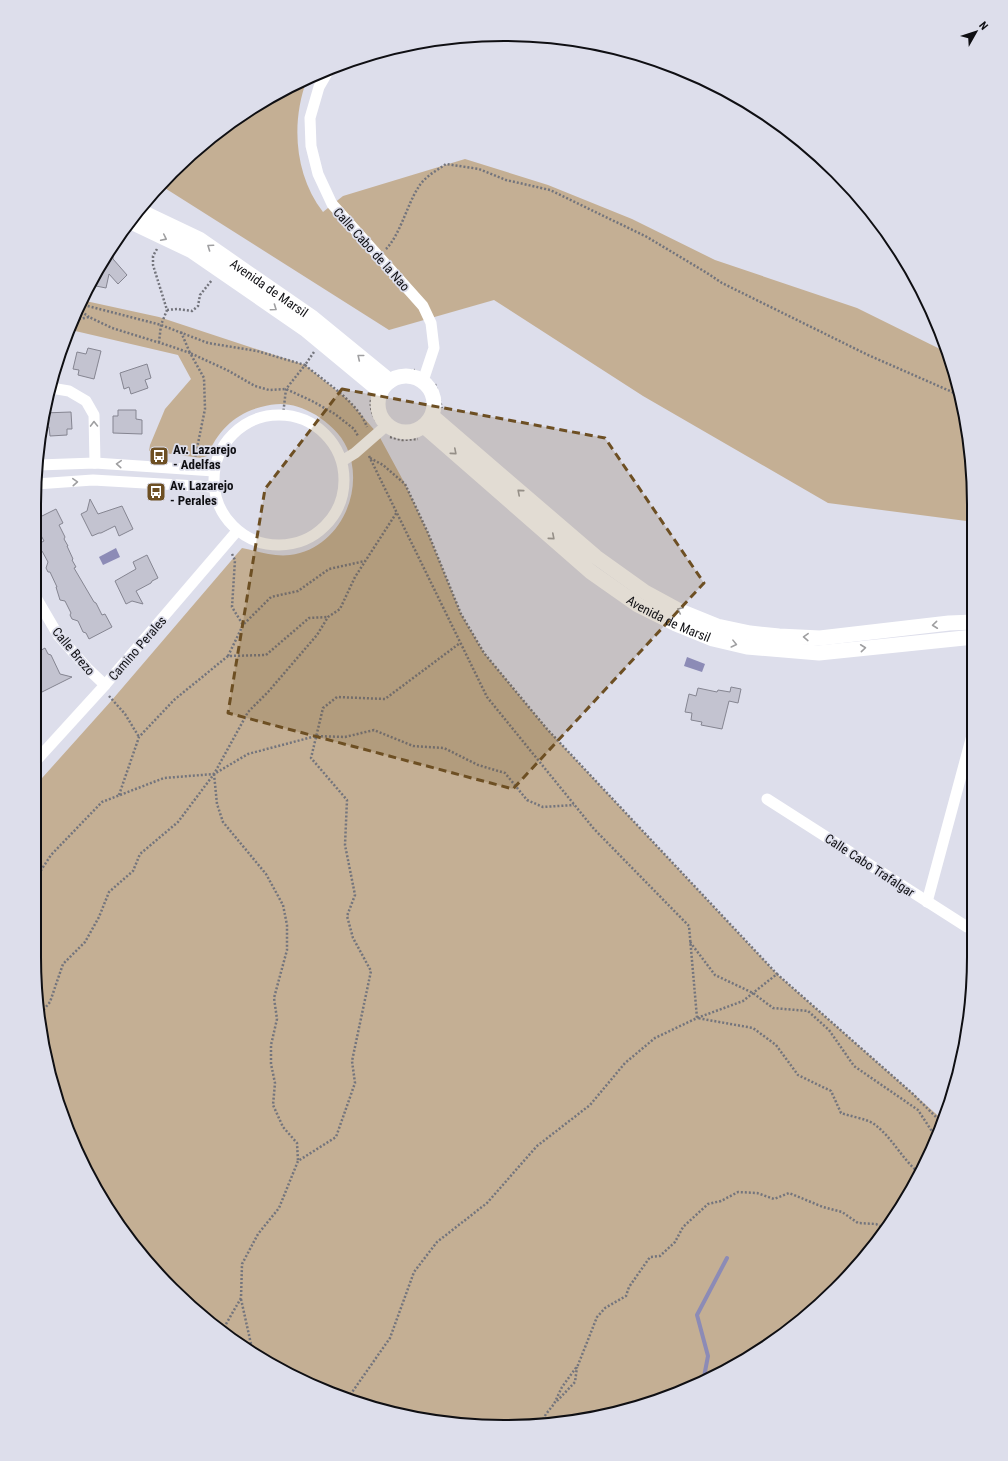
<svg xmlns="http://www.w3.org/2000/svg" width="1008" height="1461" font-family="'Roboto Condensed',sans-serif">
	<rect width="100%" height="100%" fill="#dddeeb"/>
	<!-- green -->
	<g fill="#c4af94">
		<path d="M 307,79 C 291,122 294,174 323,212 L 343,196 L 465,159 L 548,185 L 632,219 L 715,260 L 857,308 L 944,351 L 965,413 L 974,504 L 974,522 L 828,503 L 643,396 L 494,300 L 389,330 L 160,185 L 172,171 L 243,113 Z"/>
		<path d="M 81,300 L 159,317 L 305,365 L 347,399 L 378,434 L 405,484 L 428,533 L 461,614 L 484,653 L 547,729 L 777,974 L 943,1120 L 938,1137 L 895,1218 L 836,1289 L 790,1330 L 712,1378 L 595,1418 L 504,1427 L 443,1423 L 324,1391 L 269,1364 L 194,1311 L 113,1218 L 70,1137 L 50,1079 L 34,957 L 34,787 L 112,700 L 242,548 C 258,551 273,557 290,555 C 339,549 366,491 347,448 C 341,434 328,423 316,415 C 296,404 282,401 261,407 C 234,414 218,431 207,456 L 201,458 L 149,451 L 150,445 L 165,409 L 191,379 L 178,355 L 71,330 Z"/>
	</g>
	<!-- water -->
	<g fill="#8c8bb6">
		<path d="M 116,548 L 120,557 L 103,565 L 99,557 Z"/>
		<path d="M 687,657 L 705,664 L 702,672 L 684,666 Z"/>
	</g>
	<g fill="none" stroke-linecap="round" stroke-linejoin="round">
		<!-- stream -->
		<path stroke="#8c8bb6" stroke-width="4" d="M 703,1382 L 708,1356 L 697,1315 L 727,1258"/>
	</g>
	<!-- building -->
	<g fill="#c3c3d0" stroke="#858591">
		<path d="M 113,257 L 113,259 L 127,275 L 118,284 L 109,274 L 106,288 L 96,286 L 99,270 Z"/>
		<path d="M 88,348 L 101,351 L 94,379 L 78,375 L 79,370 L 73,369 L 77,352 L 86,354 Z"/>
		<path d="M 147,364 L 151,378 L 145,380 L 148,388 L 131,394 L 129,387 L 124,389 L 120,373 Z"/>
		<path d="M 118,410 L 136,410 L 136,419 L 142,420 L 142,434 L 113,433 L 113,416 L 118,416 Z"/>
		<path d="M 71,412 L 72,429 L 67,429 L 67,435 L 50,436 L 49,427 L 43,427 L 43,413 Z"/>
		<path d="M 90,499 L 98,514 L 122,506 L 133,529 L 119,536 L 115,526 L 101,533 L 99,533 L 92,536 L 81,514 L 87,511 Z"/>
		<path d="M 56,509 L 63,523 L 59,525 L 65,537 L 64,539 L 68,546 L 67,546 L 73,559 L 72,560 L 76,567 L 74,568 L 94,602 L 96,603 L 102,615 L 105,614 L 112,627 L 89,639 L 86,633 L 83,632 L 78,621 L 72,619 L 70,615 L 71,613 L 65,601 L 60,600 L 56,587 L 57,587 L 50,572 L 48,572 L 46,568 L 48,562 L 42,551 L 34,549 L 34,546 L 44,541 L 37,528 L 34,527 L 34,520 Z"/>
		<path d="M 147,555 L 158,578 L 152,581 L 151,583 L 136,591 L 143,604 L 132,601 L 126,604 L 115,581 L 136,569 L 133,562 Z"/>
		<path d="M 45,648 L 48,654 L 51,655 L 60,674 L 72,677 L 34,696 L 34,654 Z"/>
		<path d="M 731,687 L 741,689 L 738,703 L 729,701 L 722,729 L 701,725 L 702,722 L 691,720 L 692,713 L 685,712 L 689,694 L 696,696 L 698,688 L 717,692 L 718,690 L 730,692 Z"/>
	</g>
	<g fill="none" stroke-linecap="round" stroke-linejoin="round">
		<!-- path -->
		<g stroke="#73747c" stroke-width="2.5" stroke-dasharray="2 2" stroke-linecap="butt">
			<path d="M 157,249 L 153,256 L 153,265 L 167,310 L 161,325 L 159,342"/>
			<path d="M 386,249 C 400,235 407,205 418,188 C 424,177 436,171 446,164 L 479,169 L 506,180 L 550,190 L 647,237 L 707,273 L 722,283 L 868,355 L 959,395"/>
			<path d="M 80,304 L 161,325 L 208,343 L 257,351 L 305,365 L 286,389 L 283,415"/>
			<path d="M 78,309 L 89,317"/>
			<path d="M 167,310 L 177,309 L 192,311 L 198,306 L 200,295 L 212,280"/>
			<path d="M 75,320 L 89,317 L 112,328 L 170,346 L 190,353 L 204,378 L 205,409 L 195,458"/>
			<path d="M 181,332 L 190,353 L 227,370 L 255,386 L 269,390 L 286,389 L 312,401 L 335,414 L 354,429 L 358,436"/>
			<path d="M 314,352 L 305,365 C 325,382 358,402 367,427"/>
			<path d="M 398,372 L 415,370"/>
			<path d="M 435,384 L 442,408"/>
			<path d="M 371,400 C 370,407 372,414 376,420"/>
			<path d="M 390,437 L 402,440 L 418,439"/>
			<path d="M 369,456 L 487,697 L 594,829 L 689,926 L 697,1018 L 753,1028 L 776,1045 L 798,1075 L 831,1091 L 841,1113 C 849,1116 867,1119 874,1124 C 892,1137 902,1159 919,1173"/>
			<path d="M 370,458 L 383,465 L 405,484 L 428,533 L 461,614 L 484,653 L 547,729 L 777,974"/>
			<path d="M 232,554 L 235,560 L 232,607 L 243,625"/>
			<path d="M 228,656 L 243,625 L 271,597 L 298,591 L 329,569 L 365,561"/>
			<path d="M 109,696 L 125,714 L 139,737"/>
			<path d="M 214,774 L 217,804 L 223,822 L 266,874 L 283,905 L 287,925 L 287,950 L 274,998 L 277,1019 L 271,1045 L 271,1064 L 275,1083 L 273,1105 L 283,1127 L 297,1143 L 298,1161"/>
			<path d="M 119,795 L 139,737 L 174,700 L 228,656 L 266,655 L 309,618 L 328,617"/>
			<path d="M 34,870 L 42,868"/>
			<path d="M 34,881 L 51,855 L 102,802 L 164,778 L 214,774 L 248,754 L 316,736 L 345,737 L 374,730 L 413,746 L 444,748 L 478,765 L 505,773 L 527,800 L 543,807 L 574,805"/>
			<path d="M 690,942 L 715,975 L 753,993 L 773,1008 L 808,1011 L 829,1030 L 854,1066 L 918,1110 L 937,1139"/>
			<path d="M 41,1013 L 50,1002 L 63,964 L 85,942 L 99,917 L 109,892 L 133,871 L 140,854 L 178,822 L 214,774 L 248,712 L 268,692 L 317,635 L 328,617 L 340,609 L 355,577 L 397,512"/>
			<path d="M 241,1299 L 253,1353"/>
			<path d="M 222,1331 L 241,1298 L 242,1264 L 258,1234 L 279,1208 L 298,1161 L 336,1137 L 355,1083 L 352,1061 L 371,971 L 353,938 L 347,916 L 355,895 L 345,845 L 347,800 L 311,758 L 323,708 L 337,697 L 385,699 L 460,643"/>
			<path d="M 348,1398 L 390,1338 L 414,1272 L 437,1242 L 487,1203 L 537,1146 L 590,1105 L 625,1063 L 655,1038 L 697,1018 L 743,1001 L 777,974 L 913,1094 L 942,1123"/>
			<path d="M 557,1401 L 575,1382 L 577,1367"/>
			<path d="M 541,1423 L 546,1414 L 554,1404 L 562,1387 L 578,1365 L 597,1317 L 605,1308 L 626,1296 L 629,1287 L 650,1257 L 660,1256 L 675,1242 L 683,1227 L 708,1204 L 721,1201 L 738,1192 L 757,1193 L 774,1199 L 789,1193 L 823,1207 L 842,1212 L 858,1223 L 876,1224 L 886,1229"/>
		</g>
		<!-- street -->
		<g stroke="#fff" stroke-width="11">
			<path d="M 330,68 L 319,87 L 310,118 L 311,146 L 318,174 L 332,204 L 423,306 L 431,323 L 434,348 L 423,381"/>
			<path d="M 51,388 L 69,391 L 86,401 L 94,415 L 95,463"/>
			<circle cx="279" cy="480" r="65"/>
			<path d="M 342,461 L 355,453 L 387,425"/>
			<path d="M 38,465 L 95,463 L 214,471"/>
			<path d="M 36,484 L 93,480 L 214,487"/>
			<path d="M 34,594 L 58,635 L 87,668 L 105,685"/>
			<path d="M 34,763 L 105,685 L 237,531"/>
			<path d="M 767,799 L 967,927 L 974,929"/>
			<path d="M 927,902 L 974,728"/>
		</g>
		<!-- secondary -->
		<g stroke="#fff" stroke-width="15">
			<path id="s1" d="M 138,210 L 199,239 L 313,318 L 390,381"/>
			<path d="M 129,221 L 192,251 L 305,329 L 381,392"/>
			<circle cx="406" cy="404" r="28"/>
			<path d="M 432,416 L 596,557 L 645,592 L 680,611 L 717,626 L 750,633 L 779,636 L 820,638 L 949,623 L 974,622"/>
			<path id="s2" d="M 424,426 L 591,572 L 638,605 L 676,624 L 713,639 L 747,647 L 819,653 L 974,637"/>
		</g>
	</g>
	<!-- one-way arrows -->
	<defs><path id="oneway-chevron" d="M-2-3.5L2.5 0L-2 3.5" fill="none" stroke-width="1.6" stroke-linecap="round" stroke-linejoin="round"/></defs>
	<g stroke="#9f9fa1">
		<use href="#oneway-chevron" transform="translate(164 238) rotate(26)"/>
		<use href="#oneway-chevron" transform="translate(210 247) rotate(-145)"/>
		<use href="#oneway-chevron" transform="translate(274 308) rotate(35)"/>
		<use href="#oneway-chevron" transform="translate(360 357) rotate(-141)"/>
		<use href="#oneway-chevron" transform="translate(94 424) rotate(-91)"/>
		<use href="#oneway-chevron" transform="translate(454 452) rotate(41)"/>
		<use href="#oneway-chevron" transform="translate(119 464) rotate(-176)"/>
		<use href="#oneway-chevron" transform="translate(75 482) rotate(-4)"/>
		<use href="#oneway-chevron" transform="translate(520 492) rotate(-139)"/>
		<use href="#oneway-chevron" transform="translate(552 537) rotate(41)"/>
		<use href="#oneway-chevron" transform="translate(680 610) rotate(-155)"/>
		<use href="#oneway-chevron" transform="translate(935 625) rotate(174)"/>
		<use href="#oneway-chevron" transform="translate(806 637) rotate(-178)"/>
		<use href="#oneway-chevron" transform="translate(734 644) rotate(14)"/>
		<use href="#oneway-chevron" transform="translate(863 648) rotate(-6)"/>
	</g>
	<!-- marked area -->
	<path fill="#6d4f23" fill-opacity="0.2" stroke="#6d4f23" stroke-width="3" stroke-dasharray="8 5" stroke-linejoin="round" d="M 342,389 L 605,438 L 704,583 L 513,789 L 228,713 L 265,489 Z"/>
	<!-- icons -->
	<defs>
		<g id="bus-square" transform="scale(1)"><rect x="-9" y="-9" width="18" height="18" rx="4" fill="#6d4f23" stroke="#dddeeb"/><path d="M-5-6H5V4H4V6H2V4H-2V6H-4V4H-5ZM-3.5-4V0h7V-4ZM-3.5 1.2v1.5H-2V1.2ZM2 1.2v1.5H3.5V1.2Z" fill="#fff"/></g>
	</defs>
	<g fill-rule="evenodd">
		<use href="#bus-square" x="159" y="456"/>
		<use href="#bus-square" x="156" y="492"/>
	</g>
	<g text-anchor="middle" stroke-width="3.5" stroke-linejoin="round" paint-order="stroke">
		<!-- street labels -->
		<g font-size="13" fill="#0f0f13" stroke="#dddeeb">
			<text transform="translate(372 249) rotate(48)" y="5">Calle Cabo de la Nao</text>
			<text dy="5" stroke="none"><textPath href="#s1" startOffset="153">Avenida de Marsil</textPath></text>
			<text dy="5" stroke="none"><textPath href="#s2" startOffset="313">Avenida de Marsil</textPath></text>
			<text transform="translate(137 648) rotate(-49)" y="5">Camino Perales</text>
			<text transform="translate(74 651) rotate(50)" y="5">Calle Brezo</text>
			<text transform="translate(870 865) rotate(33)" y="5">Calle Cabo Trafalgar</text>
		</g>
		<!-- poi labels -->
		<g font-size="13" font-weight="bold" fill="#0f0f13" stroke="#dddeeb" text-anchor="start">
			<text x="173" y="454">Av. Lazarejo<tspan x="173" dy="15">- Adelfas</tspan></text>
			<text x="170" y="490">Av. Lazarejo<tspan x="170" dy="15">- Perales</tspan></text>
		</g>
	</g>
	<!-- crop -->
	<path d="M0 0H1008V1461H0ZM504 41H504A463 463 0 0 1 967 504V957A463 463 0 0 1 504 1420H504A463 463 0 0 1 41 957V504A463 463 0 0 1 504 41Z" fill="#dddeeb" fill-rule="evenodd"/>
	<path fill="none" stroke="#0f0f13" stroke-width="2" d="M504 41H504A463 463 0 0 1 967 504V957A463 463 0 0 1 504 1420H504A463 463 0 0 1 41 957V504A463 463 0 0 1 504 41Z"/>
	<!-- north arrow -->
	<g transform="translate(976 32) rotate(51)" stroke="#dddeeb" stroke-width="3" paint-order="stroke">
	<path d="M0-3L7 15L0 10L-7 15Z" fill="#0f0f13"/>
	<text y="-6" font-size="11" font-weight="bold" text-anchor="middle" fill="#0f0f13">N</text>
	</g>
</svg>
